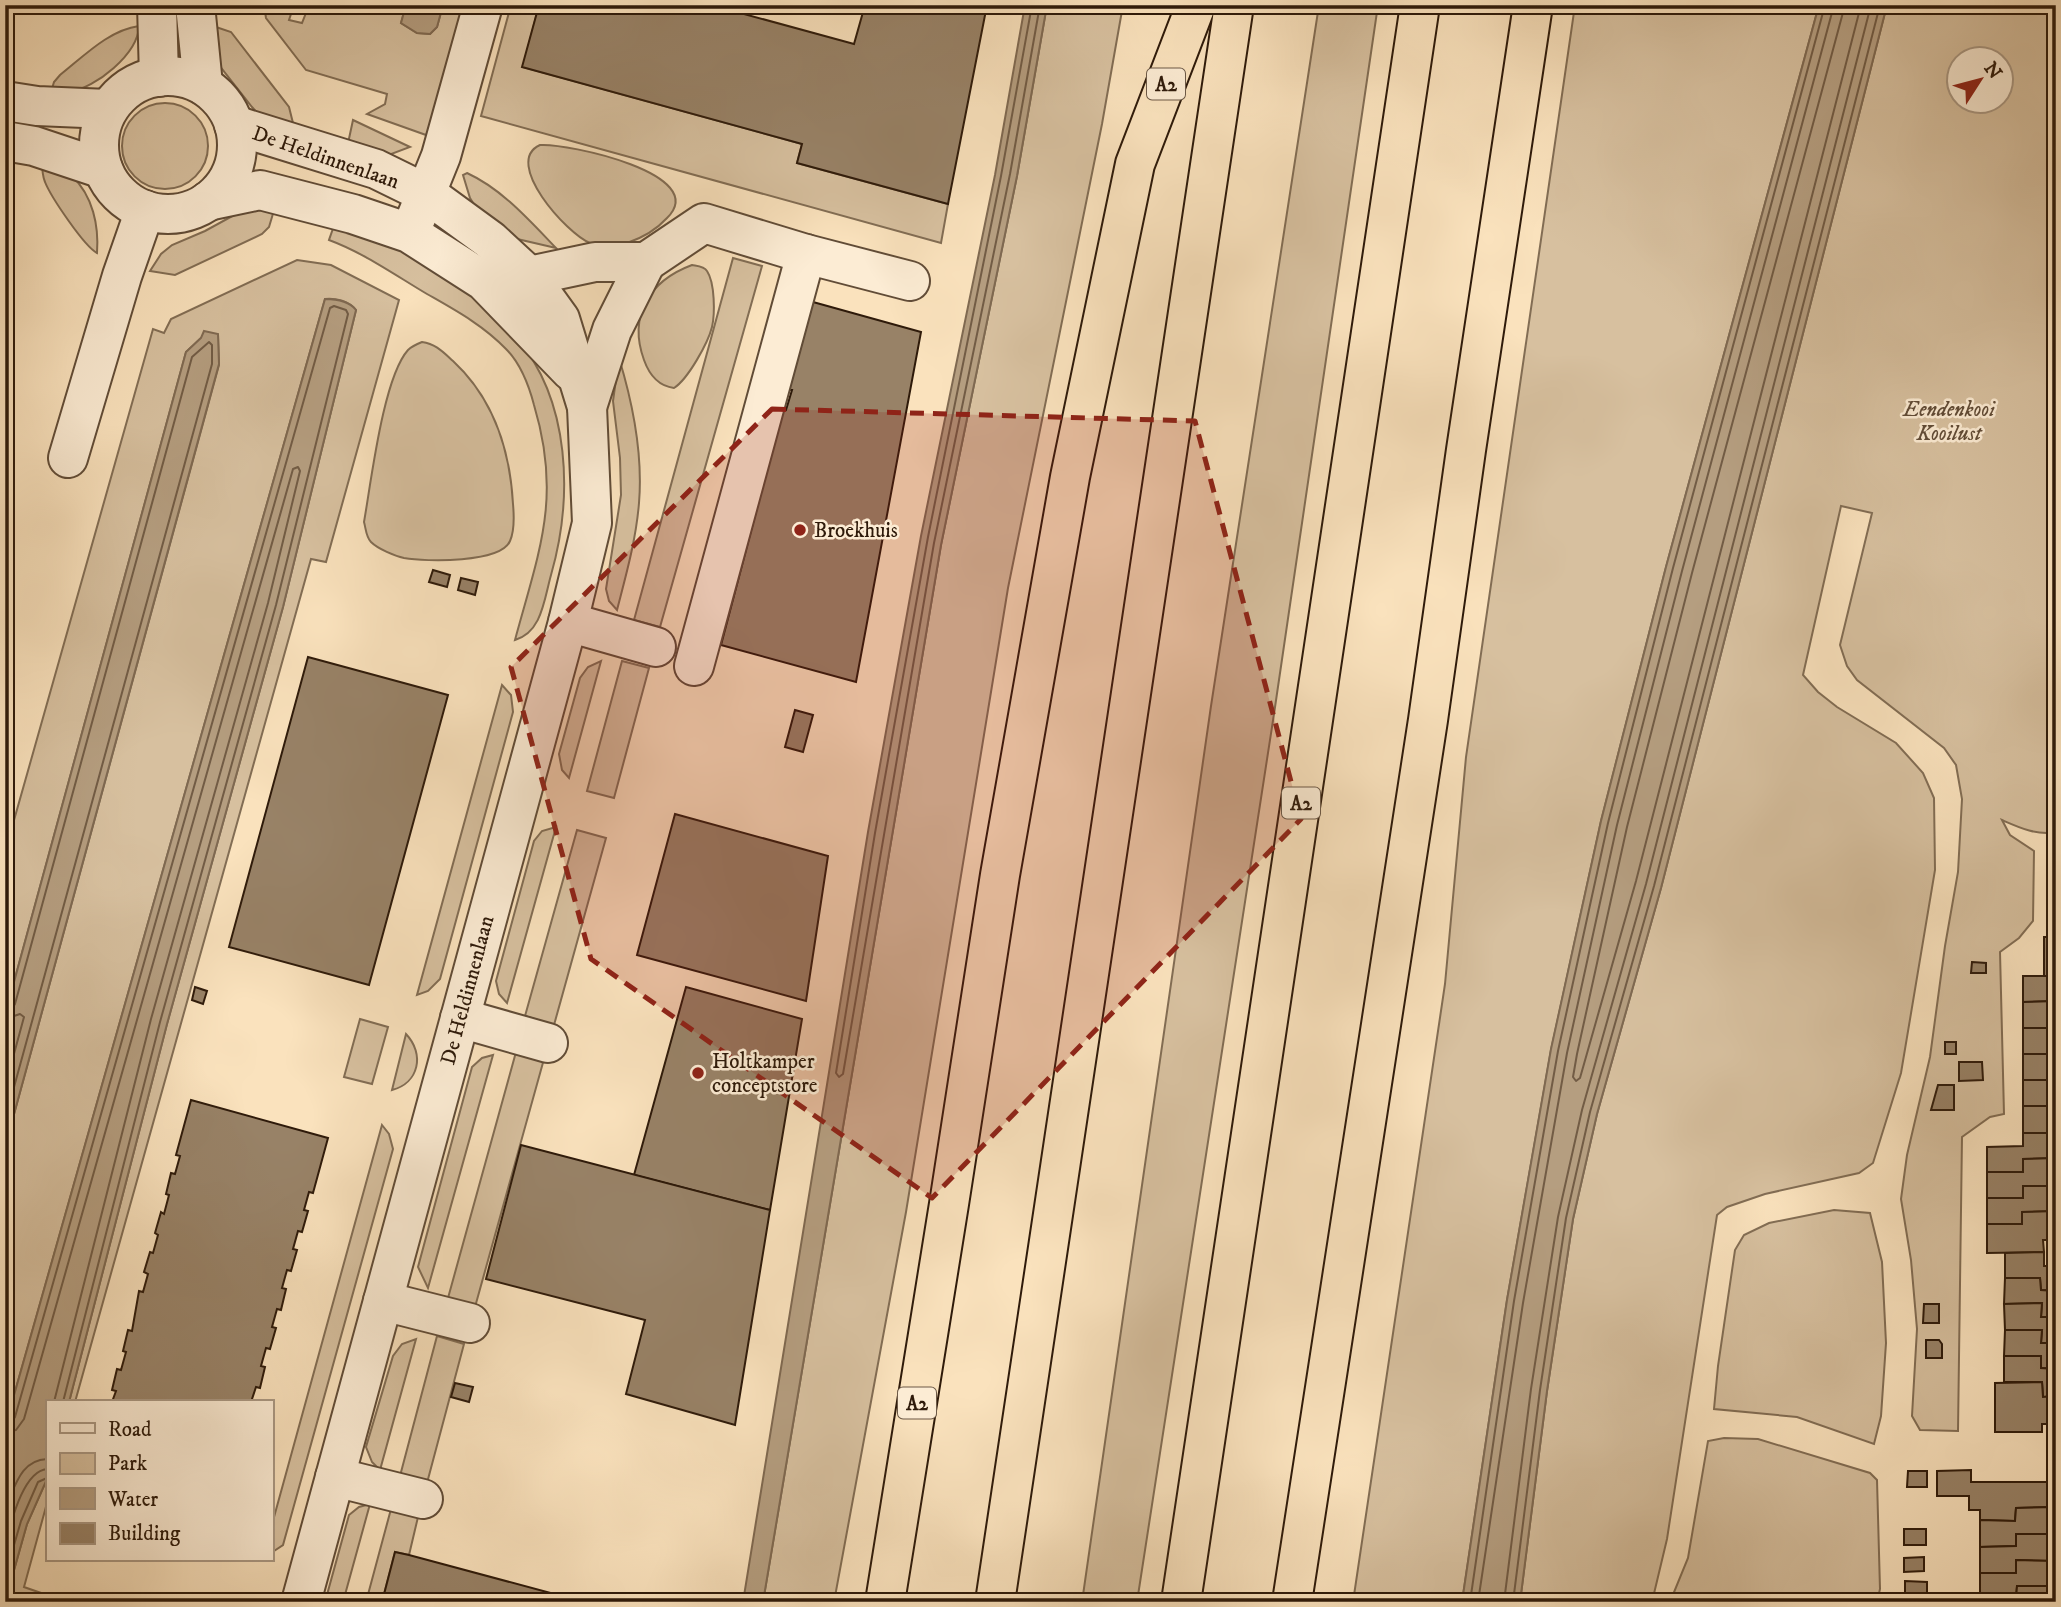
<svg xmlns="http://www.w3.org/2000/svg" width="2061" height="1607" font-family="'IM FELL DW Pica',serif">
	<rect width="100%" height="100%" fill="#fae2bd"/>
	<filter id="stains"><feTurbulence type="fractalNoise" baseFrequency=".00286" numOctaves="4"/><feColorMatrix values="0 0 0 0 .2 0 0 0 0 .09 0 0 0 0 .02 0 0 0 .5 -.17"/></filter>
	<radialGradient id="worn" r=".72"><stop offset=".6" stop-color="#630" stop-opacity="0"/><stop offset="1" stop-color="#630" stop-opacity=".3"/></radialGradient>
	<!-- green -->
	<g fill="#d7c09f" stroke="#826d54" stroke-width="2" fill-rule="evenodd">
		<path d="M 264,5 L 287,5 L 293,8 L 289,20 L 302,23 L 306,13 L 316,12 L 318,5 L 406,5 L 401,23 L 417,33 L 430,34 L 437,27 L 443,5 L 466,5 L 430,130 L 426,135 L 367,114 L 385,104 L 387,94 L 306,70 L 266,18 Z"/>
		<path d="M 511,5 L 539,5 L 523,67 L 802,144 L 797,163 L 948,204 L 941,243 L 481,116 Z"/>
		<path d="M 1047,5 L 1123,5 L 1102,124 L 1008,588 L 906,1212 L 834,1602 L 763,1602 L 941,545 L 1017,176 Z"/>
		<path d="M 1319,5 L 1378,5 L 1274,714 L 1137,1602 L 1082,1602 L 1211,706 Z"/>
		<path d="M 1575,5 L 1819,5 L 1666,567 L 1601,821 L 1551,1050 L 1507,1300 L 1462,1602 L 1353,1602 L 1445,984 L 1466,757 Z"/>
		<path d="M 1887,5 L 2056,5 L 2056,832 C 2037,836 2018,827 2002,820 L 2010,835 L 2034,851 L 2033,921 L 2019,938 L 2000,952 L 2004,1114 L 1990,1117 L 1962,1137 L 1958,1431 L 1920,1430 L 1912,1416 L 1917,1329 L 1911,1260 L 1901,1199 L 1907,1155 L 1930,1057 L 1945,946 L 1958,872 L 1962,799 L 1956,765 L 1944,748 L 1857,680 L 1847,666 L 1840,645 L 1872,513 L 1841,506 L 1803,675 L 1818,692 L 1837,707 L 1896,743 L 1923,773 L 1934,798 L 1935,870 L 1901,1073 L 1873,1163 L 1859,1173 L 1765,1194 L 1727,1207 L 1717,1215 L 1667,1539 L 1652,1602 L 1520,1602 L 1547,1391 L 1573,1219 L 1597,1114 L 1661,888 ZM 1960,60 L 2002,60 L 2002,102 L 1960,102 Z"/>
		<path d="M 139,26 C 138,54 96,88 69,92 C 63,93 57,92 51,92 L 54,82 L 60,75 C 84,56 109,30 139,26 Z"/>
		<path d="M 213,26 L 231,32 L 289,107 L 294,127 L 261,117 L 252,107 L 219,65 Z"/>
		<circle cx="165" cy="146" r="43"/>
		<path d="M 353,120 L 410,147 L 386,156 L 347,148 Z"/>
		<path d="M 540,145 C 567,143 712,174 667,218 C 656,230 642,238 627,243 C 617,246 599,247 590,243 C 567,234 502,162 540,145 Z"/>
		<path d="M 42,160 C 52,165 64,169 72,176 C 93,196 99,226 97,253 C 84,246 51,197 45,182 C 42,175 42,168 42,160 Z"/>
		<path d="M 467,173 C 502,189 529,220 556,248 L 513,238 L 477,209 L 470,198 L 463,175 Z"/>
		<path d="M 275,207 L 269,227 L 262,234 L 175,275 L 150,271 L 161,254 L 172,245 L 205,231 L 236,214 Z"/>
		<path d="M 336,220 C 377,233 424,256 460,280 C 472,289 483,303 494,314 C 501,321 509,329 516,337 C 571,401 573,498 551,575 C 544,600 542,632 515,640 C 539,551 562,498 534,405 C 529,386 520,363 506,349 C 483,325 455,310 427,294 C 395,275 364,253 329,240 Z"/>
		<path d="M 733,258 L 762,266 L 660,627 L 634,620 Z"/>
		<path d="M 297,260 L 331,265 L 399,300 L 326,562 L 311,559 L 75,1402 L 69,1402 L 167,1024 L 283,607 L 356,310 C 349,301 336,298 325,299 L 5,1427 L 5,1147 L 219,365 L 218,335 L 201,338 L 186,352 L 5,1015 L 5,852 L 153,329 L 164,333 L 171,319 Z"/>
		<path d="M 692,265 C 697,266 704,266 707,271 C 715,283 715,314 712,327 C 708,343 688,379 674,388 C 658,386 649,374 644,360 C 628,316 649,281 692,265 Z"/>
		<path d="M 422,342 C 436,344 443,352 453,361 C 493,398 510,450 513,504 C 514,515 515,530 510,541 C 501,563 426,562 404,558 C 395,556 378,549 371,542 C 366,537 366,529 364,522 C 371,483 383,378 408,350 C 412,346 417,344 422,342 Z"/>
		<path d="M 619,358 C 633,404 643,455 639,503 C 636,540 626,575 617,610 L 609,601 L 606,589 L 621,495 L 620,458 L 613,401 Z"/>
		<path d="M 601,661 L 569,778 L 562,770 L 559,754 L 580,678 L 588,667 Z"/>
		<path d="M 622,661 L 649,668 L 614,798 L 587,791 Z"/>
		<path d="M 502,685 L 511,695 L 513,712 L 440,979 L 428,991 L 417,995 Z"/>
		<path d="M 556,827 L 507,1003 L 499,994 L 496,981 L 534,841 L 542,831 Z"/>
		<path d="M 577,830 L 606,838 L 554,1025 L 525,1016 Z"/>
		<path d="M 360,1019 L 388,1027 L 372,1084 L 344,1077 Z"/>
		<path d="M 406,1034 C 425,1054 419,1083 392,1090 Z"/>
		<path d="M 516,1052 L 544,1059 L 475,1307 L 448,1298 Z"/>
		<path d="M 493,1055 L 428,1288 L 418,1267 L 472,1067 L 482,1058 Z"/>
		<path d="M 382,1125 L 389,1134 L 393,1149 L 283,1545 L 271,1553 L 271,1528 Z"/>
		<path d="M 1834,1210 L 1870,1213 L 1882,1262 L 1886,1343 L 1881,1416 L 1874,1444 L 1797,1417 L 1714,1409 L 1718,1366 L 1735,1250 L 1744,1235 L 1769,1223 Z"/>
		<path d="M 437,1336 L 464,1344 L 427,1483 L 400,1476 Z"/>
		<path d="M 416,1339 L 380,1470 L 372,1462 L 366,1447 L 393,1356 L 402,1344 Z"/>
		<path d="M 1724,1438 L 1758,1439 L 1870,1473 L 1877,1480 L 1880,1589 L 1877,1602 L 1670,1602 L 1688,1558 L 1708,1441 Z"/>
		<path d="M 47,1479 L 47,1503 L 24,1587 L 67,1602 L 5,1602 L 27,1524 Z"/>
		<path d="M 370,1504 L 343,1602 L 325,1602 L 349,1515 L 359,1507 Z"/>
		<path d="M 391,1509 L 418,1517 L 409,1555 L 395,1552 L 382,1602 L 366,1602 Z"/>
	</g>
	<!-- water -->
	<g fill="#b59e80" stroke="#7f6951" stroke-width="2">
		<path d="M 406,5 L 443,5 L 437,27 L 430,34 L 417,33 L 401,23 Z"/>
		<path d="M 1025,5 L 1047,5 L 1017,176 L 941,545 L 763,1602 L 743,1602 L 868,832 L 921,536 L 995,175 Z"/>
		<path d="M 1819,5 L 1887,5 L 1661,888 L 1597,1114 L 1573,1219 L 1547,1391 L 1520,1602 L 1462,1602 L 1507,1300 L 1551,1049 L 1601,821 L 1666,567 Z"/>
		<path d="M 325,299 C 336,299 349,301 356,310 L 283,607 L 167,1024 L 69,1402 L 47,1402 L 47,1479 L 27,1524 L 5,1602 L 5,1427 Z"/>
		<path d="M 204,331 L 218,334 L 219,364 L 5,1147 L 5,1015 L 186,352 L 201,338 Z"/>
	</g>
	<g fill="none" stroke-linecap="round" stroke-linejoin="round">
		<!-- shore -->
		<g stroke="#725c45" stroke-width="2">
			<path d="M 1032,5 L 1001,176 L 928,537 L 875,833 L 836,1073 L 839,1077 L 843,1074 L 934,543 L 1010,174 L 1040,5"/>
			<path d="M 1845,5 L 1692,573 L 1627,827 L 1577,1054 L 1573,1077 L 1576,1081 L 1580,1078 L 1636,881 L 1861,5"/>
			<path d="M 5,1010 L 12,1009 L 15,1004 L 192,357 L 209,342 L 212,345 L 212,364 L 5,1120"/>
			<path d="M 5,1019 L 20,1014 L 24,1017 L 5,1087"/>
			<path d="M 5,1423 L 12,1422 L 15,1417 L 330,308 L 334,306 L 346,310 L 348,314 L 276,605 L 160,1022 L 63,1402"/>
			<path d="M 5,1432 L 16,1430 L 24,1419 L 293,469 L 298,467 L 300,471 L 268,603 L 151,1019 L 54,1402"/>
			<path d="M 5,1508 C 15,1488 20,1460 47,1459"/>
			<path d="M 5,1544 C 11,1523 23,1471 47,1469"/>
			<path d="M 5,1576 L 21,1521 L 38,1482 L 47,1478"/>
			<path d="M 1470,1602 L 1514,1301 L 1558,1051 L 1608,823 L 1673,568 L 1825,5"/>
			<path d="M 1478,1602 L 1523,1303 L 1567,1053 L 1617,825 L 1682,571 L 1834,5"/>
			<path d="M 1504,1602 L 1531,1389 L 1558,1217 L 1582,1110 L 1646,884 L 1871,5"/>
			<path d="M 1513,1602 L 1540,1390 L 1566,1218 L 1590,1112 L 1654,886 L 1880,5"/>
		</g>
	</g>
	<!-- building -->
	<g fill="#988267" stroke="#2e1a0a" stroke-width="2">
		<path d="M 539,5 L 711,5 L 854,44 L 865,5 L 987,5 L 948,204 L 797,163 L 802,144 L 522,67 Z"/>
		<path d="M 813,302 L 921,332 L 856,682 L 721,645 L 783,409 L 786,410 L 792,390 L 789,390 Z"/>
		<path d="M 433,570 L 450,575 L 447,587 L 429,582 Z"/>
		<path d="M 461,578 L 478,582 L 475,595 L 458,590 Z"/>
		<path d="M 308,657 L 448,695 L 369,985 L 229,947 Z"/>
		<path d="M 795,710 L 813,715 L 803,752 L 785,747 Z"/>
		<path d="M 675,814 L 828,856 L 806,1001 L 637,955 Z"/>
		<rect x="2044" y="937" width="12" height="39"/>
		<path d="M 1972,962 L 1986,963 L 1986,973 L 1971,973 Z"/>
		<path d="M 2023,976 L 2056,976 L 2056,1001 L 2023,1002 Z"/>
		<path d="M 195,987 L 207,991 L 203,1004 L 192,1000 Z"/>
		<path d="M 686,987 L 802,1019 L 770,1210 L 634,1175 Z"/>
		<path d="M 2056,1001 L 2056,1028 L 2023,1028 L 2023,1002 Z"/>
		<rect x="2023" y="1028" width="33" height="26"/>
		<rect x="1945" y="1042" width="11" height="12"/>
		<rect x="2023" y="1054" width="33" height="26"/>
		<path d="M 1959,1062 L 1982,1062 L 1983,1080 L 1959,1081 Z"/>
		<rect x="2023" y="1080" width="33" height="26"/>
		<path d="M 1938,1085 L 1954,1085 L 1954,1110 L 1931,1110 Z"/>
		<path d="M 191,1100 L 328,1138 L 313,1193 L 309,1192 L 304,1210 L 308,1211 L 302,1232 L 298,1231 L 293,1249 L 297,1250 L 291,1271 L 287,1270 L 282,1288 L 286,1289 L 281,1310 L 277,1309 L 272,1327 L 276,1328 L 270,1349 L 266,1348 L 261,1366 L 265,1367 L 260,1388 L 256,1387 L 251,1402 L 112,1402 L 116,1391 L 112,1390 L 117,1369 L 121,1370 L 126,1352 L 123,1351 L 128,1330 L 132,1331 L 139,1291 L 143,1292 L 148,1274 L 144,1272 L 150,1252 L 153,1253 L 158,1235 L 155,1233 L 161,1212 L 164,1214 L 169,1195 L 166,1194 L 171,1173 L 175,1174 L 180,1156 L 176,1155 Z"/>
		<rect x="2023" y="1106" width="33" height="27"/>
		<path d="M 2023,1133 L 2056,1133 L 2056,1158 L 2023,1159 L 2023,1172 L 1987,1172 L 1987,1147 L 2023,1146 Z"/>
		<path d="M 521,1145 L 770,1210 L 735,1425 L 626,1394 L 645,1320 L 486,1279 Z"/>
		<path d="M 2056,1158 L 2056,1186 L 2023,1186 L 2023,1198 L 1987,1198 L 1987,1172 L 2023,1172 L 2023,1159 Z"/>
		<path d="M 2023,1186 L 2056,1186 L 2056,1211 L 2022,1212 L 2022,1224 L 1987,1224 L 1987,1198 L 2023,1198 Z"/>
		<path d="M 2056,1211 L 2056,1240 L 2043,1240 L 2044,1252 L 1987,1253 L 1987,1224 L 2022,1224 L 2022,1212 Z"/>
		<path d="M 2044,1252 L 2044,1266 L 2056,1266 L 2056,1291 L 2041,1290 L 2040,1278 L 2005,1278 L 2005,1253 Z"/>
		<path d="M 2005,1278 L 2040,1278 L 2041,1290 L 2056,1291 L 2056,1317 L 2041,1317 L 2042,1303 L 2004,1304 Z"/>
		<path d="M 2042,1303 L 2041,1317 L 2056,1317 L 2056,1343 L 2041,1343 L 2042,1330 L 2005,1330 L 2004,1304 Z"/>
		<path d="M 1924,1304 L 1939,1304 L 1939,1323 L 1923,1323 Z"/>
		<path d="M 2005,1330 L 2042,1330 L 2041,1343 L 2056,1343 L 2056,1369 L 2041,1368 L 2041,1356 L 2004,1356 Z"/>
		<path d="M 1926,1340 L 1939,1340 L 1942,1344 L 1942,1358 L 1926,1358 Z"/>
		<path d="M 2004,1356 L 2041,1356 L 2041,1368 L 2056,1369 L 2056,1396 L 2043,1397 L 2042,1382 L 2004,1382 Z"/>
		<path d="M 2042,1382 L 2043,1397 L 2056,1396 L 2056,1424 L 2042,1424 L 2042,1432 L 1995,1432 L 1995,1383 Z"/>
		<path d="M 455,1383 L 473,1387 L 469,1402 L 451,1397 Z"/>
		<path d="M 1971,1470 L 1971,1482 L 2054,1482 L 2054,1507 L 2016,1508 L 2015,1521 L 1980,1520 L 1980,1510 L 1969,1510 L 1969,1496 L 1937,1496 L 1937,1471 Z"/>
		<path d="M 1908,1471 L 1927,1471 L 1927,1487 L 1907,1487 Z"/>
		<path d="M 2054,1507 L 2054,1534 L 2016,1534 L 2016,1546 L 1980,1547 L 1980,1520 L 2015,1521 L 2016,1508 Z"/>
		<rect x="1904" y="1529" width="22" height="16"/>
		<path d="M 2016,1534 L 2054,1534 L 2054,1561 L 2016,1560 L 2016,1573 L 1980,1573 L 1980,1547 L 2016,1546 Z"/>
		<path d="M 395,1552 L 409,1555 L 584,1602 L 382,1602 Z"/>
		<path d="M 1924,1557 L 1924,1571 L 1904,1572 L 1904,1558 Z"/>
		<path d="M 2016,1560 L 2054,1561 L 2054,1586 L 2017,1586 L 2016,1598 L 1980,1599 L 1980,1573 L 2016,1573 Z"/>
		<path d="M 1905,1581 L 1927,1582 L 1927,1598 L 1905,1598 Z"/>
		<path d="M 2017,1586 L 2054,1586 L 2054,1602 L 1980,1602 L 1980,1599 L 2016,1598 Z"/>
	</g>
	<g fill="none" stroke-linecap="round" stroke-linejoin="round">
		<!-- minor casing -->
		<g stroke="#614c37" stroke-width="42">
			<g id="minor">
				<path d="M 157,5 L 159,77"/>
				<path d="M 195,5 L 203,85"/>
				<circle cx="168" cy="145" r="69"/>
				<path d="M 5,101 L 37,106 L 108,109"/>
				<path d="M 234,125 L 376,169 L 427,194 L 490,240 L 529,276 L 560,319 L 587,407 L 592,523 L 568,622 L 301,1602"/>
				<path d="M 5,141 L 34,146 L 103,169"/>
				<path d="M 208,201 L 260,190 L 353,214 L 409,233 L 484,281 L 571,371"/>
				<path d="M 416,218 L 441,156 L 483,5"/>
				<path d="M 529,276 L 595,262 L 646,262 L 704,223 L 806,254 L 910,281"/>
				<path d="M 587,407 L 612,330 L 646,262"/>
				<path d="M 68,458 L 122,276 L 145,210"/>
				<path d="M 568,622 L 656,647"/>
				<path d="M 694,666 L 806,254"/>
				<path d="M 460,1018 L 548,1043"/>
				<path d="M 383,1301 L 470,1323"/>
				<path d="M 335,1477 L 423,1499"/>
			</g>
		</g>
		<!-- highway casing -->
		<g stroke="#2e1a0a" stroke-width="42">
			<g id="highway">
				<path d="M 885,1602 L 949,1204 L 1000,875 L 1070,477 L 1135,164 L 1196,5"/>
				<path d="M 995,1602 L 1234,5"/>
				<path d="M 1181,1602 L 1420,5"/>
				<path d="M 1292,1602 L 1428,720 L 1466,450 L 1533,5"/>
			</g>
		</g>
		<!-- minor -->
		<use href="#minor" stroke="#fcecd4" stroke-width="38"/>
		<!-- highway -->
		<use href="#highway" stroke="#fae2bd" stroke-width="38"/>
	</g>
	<!-- marked area -->
	<path fill="#8f2418" fill-opacity="0.2" stroke="#8f2418" stroke-width="5" stroke-dasharray="14 9" stroke-linejoin="round" d="M 772,409 L 1195,421 L 1301,819 L 932,1198 L 591,959 L 511,667 Z"/>
	<!-- markers -->
	<g fill="#8f2418" stroke="#fcecd4" stroke-width="2.5">
		<circle cx="800" cy="530" r="7"/>
		<circle cx="698" cy="1073" r="7"/>
	</g>
	<g text-anchor="middle" stroke-width="5" stroke-linejoin="round" paint-order="stroke">
		<!-- shield labels -->
		<g fill="#fcecd4" stroke="#6c5947" stroke-width="2">
			<rect x="1147" y="68.5" width="38" height="31" rx="5"/>
			<rect x="1282" y="787.5" width="38" height="31" rx="5"/>
			<rect x="898" y="1387.5" width="38" height="31" rx="5"/>
		</g>
		<g font-size="19" font-weight="bold" fill="#2e1a0a">
			<text x="1166" y="91">A2</text>
			<text x="1301" y="810">A2</text>
			<text x="917" y="1410">A2</text>
		</g>
		<!-- street labels -->
		<g font-size="21" fill="#2e1a0a" stroke="#fcecd4">
			<text transform="translate(326 157) rotate(19)" y="7">De Heldinnenlaan</text>
			<text transform="translate(467 990) rotate(-75)" y="7">De Heldinnenlaan</text>
		</g>
		<!-- park labels -->
		<g font-size="21" font-style="italic" fill="#614c37" stroke="#fcecd4">
			<text x="1949" y="416">Eendenkooi<tspan x="1949" dy="24">Kooilust</tspan></text>
		</g>
		<!-- poi labels -->
		<g font-size="21" fill="#2e1a0a" stroke="#fcecd4" text-anchor="start">
			<text x="814" y="537">Broekhuis</text>
			<text x="712" y="1068">Holtkamper<tspan x="712" dy="24">conceptstore</tspan></text>
		</g>
	</g>
	<!-- margin -->
	<rect width="2061" height="1607" fill="none" stroke="#fae2bd" stroke-width="28"/>
	<rect x="7" y="7" width="2047" height="1593" fill="none" stroke="#2e1a0a" stroke-width="3.5"/>
	<rect x="14" y="14" width="2033" height="1579" fill="none" stroke="#2e1a0a" stroke-width="2"/>
	<!-- legend -->
	<rect x="46" y="1400" width="228" height="161" fill="#fcecd4" stroke="#aa9883" stroke-width="2"/>
	<rect x="60" y="1423" width="35" height="10" fill="#fcecd4" stroke="#aa9883" stroke-width="2"/>
	<text x="108" y="1436" font-size="21" fill="#2e1a0a">Road</text>
	<rect x="60" y="1453" width="35" height="21" fill="#d7c09f" stroke="#aa9883" stroke-width="2"/>
	<text x="108" y="1470" font-size="21" fill="#2e1a0a">Park</text>
	<rect x="60" y="1488" width="35" height="21" fill="#b59e80" stroke="#aa9883" stroke-width="2"/>
	<text x="108" y="1506" font-size="21" fill="#2e1a0a">Water</text>
	<rect x="60" y="1523" width="35" height="21" fill="#988267" stroke="#aa9883" stroke-width="2"/>
	<text x="108" y="1540" font-size="21" fill="#2e1a0a">Building</text>
	<!-- north arrow -->
	<g transform="translate(1980 80) rotate(54)"><circle r="33" fill="#fcecd4" stroke="#aa9883" stroke-width="2"/>
	<path d="M0-5L12 26L0 18L-12 26Z" fill="#8f2418"/>
	<text y="-10" font-size="19" font-weight="bold" text-anchor="middle" fill="#2e1a0a">N</text>
	</g>
	<rect width="100%" height="100%" filter="url(#stains)"/>
	<rect width="100%" height="100%" fill="url(#worn)"/>
</svg>
